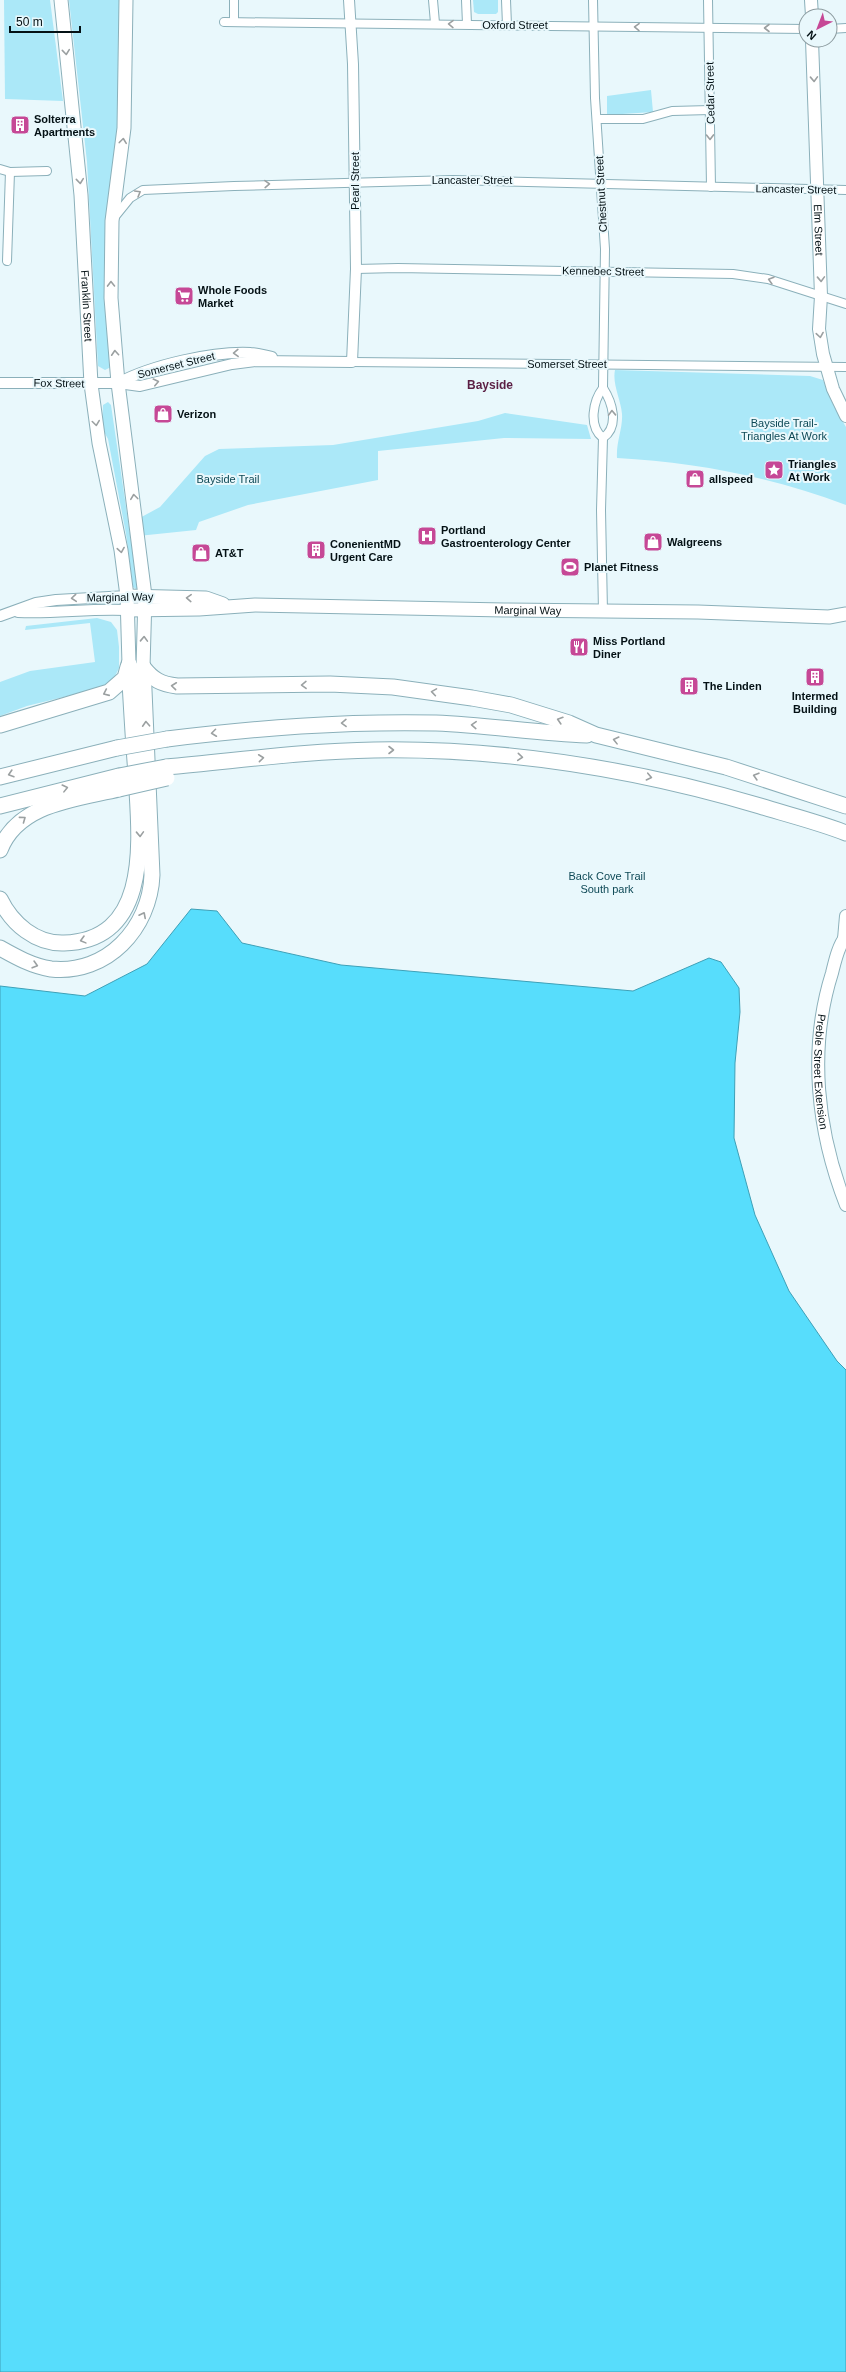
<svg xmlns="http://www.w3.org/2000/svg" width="846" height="2372" font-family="Arial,sans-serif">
	<rect width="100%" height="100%" fill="#e9f8fc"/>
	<!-- green -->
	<g fill="#abe8f8">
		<path d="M 4,0 L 50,0 L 63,101 L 5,99 Z"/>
		<path d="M 69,0 L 121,0 L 120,129 L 105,222 L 107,305 L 111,367 L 105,370 L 98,366 L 87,162 Z"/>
		<path d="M 473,0 L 498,0 L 498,12 L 496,14 L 478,14 L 474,12 Z"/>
		<path d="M 651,90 L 653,112 L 607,115 L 607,96 Z"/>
		<path d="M 615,370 L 810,376 L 823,380 L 834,407 L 846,427 L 846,505 C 773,477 694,462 617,458 C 616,442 623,428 622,414 C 621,400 612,384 615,370 Z"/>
		<path d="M 108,402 L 111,405 L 138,588 L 136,589 L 133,587 L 126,534 L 108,439 L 102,428 L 103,405 Z"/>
		<path d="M 505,413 L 587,425 L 591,439 L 504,438 L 378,451 L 378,480 L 248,505 L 199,522 L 196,530 L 138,536 L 136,520 L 160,507 L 205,456 L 219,449 L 333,445 L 478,421 Z"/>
		<path d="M 97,618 L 111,622 L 117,630 L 119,647 L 119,668 L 114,678 L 104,687 L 27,706 L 0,716 L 0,682 L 30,671 L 95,662 L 90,623 L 25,630 L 26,626 Z"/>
	</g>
	<!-- water -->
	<path fill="#57ddfc" stroke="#3ea0b7" d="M 191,909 L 217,911 L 242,943 L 341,965 L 633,991 L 709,958 L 721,962 L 739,988 L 740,1012 L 735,1063 L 734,1138 L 755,1215 L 789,1291 L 837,1361 L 846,1370 L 846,2372 L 0,2372 L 0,986 L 85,996 L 147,964 Z"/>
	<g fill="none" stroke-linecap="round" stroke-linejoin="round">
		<!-- minor casing -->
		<g stroke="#8bb0ba" stroke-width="10">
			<g id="minor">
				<path d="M 234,0 L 234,22"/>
				<path d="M 433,0 L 435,23"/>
				<path d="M 466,0 L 467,24"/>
				<path d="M 506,0 L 507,25"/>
				<path d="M 593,0 L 595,98 L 605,249 L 603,388 C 612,402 620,426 603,438"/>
				<path d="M 708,0 L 711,187"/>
				<path d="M 224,22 L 806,29"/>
				<path d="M 830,29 L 846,28"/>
				<path d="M 597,119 L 643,119 L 672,111 L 710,110"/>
				<path d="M 0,169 L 10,172 L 47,171"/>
				<path d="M 113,219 L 130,198 L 143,190 L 234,186 L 453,180 L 846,190"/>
				<path d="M 7,261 L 10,172"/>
				<path d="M 356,269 L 398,268 L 733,274 L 768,279 L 846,304"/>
				<path d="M 352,362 L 846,367"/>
				<path d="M 603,612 L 601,510 L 603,438 C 588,426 593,401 603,388"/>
			</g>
		</g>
		<!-- tertiary casing -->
		<g stroke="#8bb0ba" stroke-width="12">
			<g id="tertiary">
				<path d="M 0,383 L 118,383 L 140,386 L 232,364 L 256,361 L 352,362 L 356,269 L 353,64 L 349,0"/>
				<path d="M 118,383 C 152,365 213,351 251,353 C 258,353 265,356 272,357"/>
				<path d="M 18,612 C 54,614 90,608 127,610"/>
				<path d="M 0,616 L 36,603 L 56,600 L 127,596"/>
			</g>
		</g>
		<!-- secondary casing -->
		<g stroke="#8bb0ba" stroke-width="14">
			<g id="secondary">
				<path d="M 811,0 L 812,16"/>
				<path id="s1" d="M 812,40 L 821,296 L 819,329 L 823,354 L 833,389 L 846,416"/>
				<path id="s2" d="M 846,936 C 838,946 835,961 832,973 C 808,1049 817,1131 846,1205"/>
				<path d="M 844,939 L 846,916"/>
			</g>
		</g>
		<!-- primary casing -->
		<g stroke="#8bb0ba" stroke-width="15">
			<g id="primary">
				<path id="s3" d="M 61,0 L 81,195 L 91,384 L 99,443 L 121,550 L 127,596 L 129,664"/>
				<path d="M 126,0 L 124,128 L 112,221 L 111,298 L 118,383 L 145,596 L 143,667"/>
				<path d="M 127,596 L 206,598 L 223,604"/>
				<path id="s4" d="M 127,610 L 199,609 L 255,605 L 504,610 L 698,612 L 829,617 L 846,614"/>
			</g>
		</g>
		<!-- motorway casing -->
		<g stroke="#8bb0ba" stroke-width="17">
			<g id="motorway">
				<path d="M 143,667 C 153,680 161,684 177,686 L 330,684 L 393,687 L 472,698 L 511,705 L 569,723 L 596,735 L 726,767 L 846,806"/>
				<path d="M 0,725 L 109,692 L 125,678 L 128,667"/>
				<path d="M 167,739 C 258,728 343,721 436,723 C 486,725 537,733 587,735"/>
				<path d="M 166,767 C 235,761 305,751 374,750 C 505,748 635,769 760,806 C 789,815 818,822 846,833"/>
				<path d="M 0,777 L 117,748"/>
				<path d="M 0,806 L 119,776"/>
				<path d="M 0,850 C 18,803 77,799 119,789"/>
				<path d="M 0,899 C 12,924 36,944 64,943 C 154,940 139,834 136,774 C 133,737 131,701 129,664"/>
				<path d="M 0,948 C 16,957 32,966 51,969 C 107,975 150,928 152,875 L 143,667"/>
			</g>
		</g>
		<!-- minor -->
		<use href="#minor" stroke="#fff" stroke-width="8"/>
		<!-- tertiary -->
		<use href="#tertiary" stroke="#fff" stroke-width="10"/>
		<!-- secondary -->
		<use href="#secondary" stroke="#fff" stroke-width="12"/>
		<!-- primary -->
		<use href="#primary" stroke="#fff" stroke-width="13"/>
		<!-- motorway -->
		<use href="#motorway" stroke="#fff" stroke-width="15"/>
		<!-- motorway-bridge casing -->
		<g stroke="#8bb0ba" stroke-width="17" stroke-linecap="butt">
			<g id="motorway-bridge">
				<path d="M 117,748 L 167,739"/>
				<path d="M 119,776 L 166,767"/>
				<path d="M 119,789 L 167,778"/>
			</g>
		</g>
		<!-- motorway-bridge -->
		<use href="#motorway-bridge" stroke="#fff" stroke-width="15"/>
	</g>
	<!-- one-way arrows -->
	<defs><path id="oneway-chevron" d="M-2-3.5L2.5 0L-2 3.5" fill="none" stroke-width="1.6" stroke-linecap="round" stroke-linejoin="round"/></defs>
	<g stroke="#9ba0a1">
		<use href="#oneway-chevron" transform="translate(451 24) rotate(-179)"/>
		<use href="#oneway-chevron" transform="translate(637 27) rotate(-179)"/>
		<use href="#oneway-chevron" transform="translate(767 28) rotate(-180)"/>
		<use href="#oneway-chevron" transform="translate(66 52) rotate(84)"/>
		<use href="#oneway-chevron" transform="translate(814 79) rotate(88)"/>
		<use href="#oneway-chevron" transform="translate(710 137) rotate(89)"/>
		<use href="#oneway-chevron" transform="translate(123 141) rotate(-83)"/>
		<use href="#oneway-chevron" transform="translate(80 181) rotate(84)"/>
		<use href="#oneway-chevron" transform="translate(267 184) rotate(-2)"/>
		<use href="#oneway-chevron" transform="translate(138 193) rotate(-30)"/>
		<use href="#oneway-chevron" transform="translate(821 279) rotate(88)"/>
		<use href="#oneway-chevron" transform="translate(771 280) rotate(-164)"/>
		<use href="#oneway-chevron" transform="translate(111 284) rotate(-91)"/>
		<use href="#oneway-chevron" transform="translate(820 335) rotate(81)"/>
		<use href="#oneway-chevron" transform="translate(115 353) rotate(-94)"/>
		<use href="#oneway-chevron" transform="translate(236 353) rotate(178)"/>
		<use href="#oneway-chevron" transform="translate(156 382) rotate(-13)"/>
		<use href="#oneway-chevron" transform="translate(612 413) rotate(-92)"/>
		<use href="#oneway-chevron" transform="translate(96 423) rotate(82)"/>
		<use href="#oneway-chevron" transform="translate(134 497) rotate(-97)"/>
		<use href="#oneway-chevron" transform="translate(121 550) rotate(81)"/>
		<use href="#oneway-chevron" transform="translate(74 598) rotate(175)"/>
		<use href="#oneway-chevron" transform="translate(189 598) rotate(-177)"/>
		<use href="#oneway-chevron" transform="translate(144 639) rotate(-88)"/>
		<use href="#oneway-chevron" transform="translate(304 685) rotate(179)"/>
		<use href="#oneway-chevron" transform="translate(174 686) rotate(-174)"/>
		<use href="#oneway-chevron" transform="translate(434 692) rotate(-171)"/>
		<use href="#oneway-chevron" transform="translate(106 693) rotate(156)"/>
		<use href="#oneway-chevron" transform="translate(560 720) rotate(-163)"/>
		<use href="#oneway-chevron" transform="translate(344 723) rotate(179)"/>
		<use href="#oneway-chevron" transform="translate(146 724) rotate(-93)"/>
		<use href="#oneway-chevron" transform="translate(474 725) rotate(-177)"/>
		<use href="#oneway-chevron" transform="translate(214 733) rotate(173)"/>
		<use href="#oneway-chevron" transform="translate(616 740) rotate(-166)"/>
		<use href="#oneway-chevron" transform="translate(391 750)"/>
		<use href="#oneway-chevron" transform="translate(520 757) rotate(5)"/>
		<use href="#oneway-chevron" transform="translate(261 758) rotate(-6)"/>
		<use href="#oneway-chevron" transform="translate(11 774) rotate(163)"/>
		<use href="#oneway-chevron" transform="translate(756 776) rotate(-164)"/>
		<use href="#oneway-chevron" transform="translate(649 777) rotate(12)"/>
		<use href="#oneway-chevron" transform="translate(65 788) rotate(-14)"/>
		<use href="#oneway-chevron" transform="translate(23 819) rotate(-36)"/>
		<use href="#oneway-chevron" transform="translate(140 834) rotate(88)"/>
		<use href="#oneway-chevron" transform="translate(143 915) rotate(-63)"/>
		<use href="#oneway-chevron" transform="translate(83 940) rotate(165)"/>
		<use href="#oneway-chevron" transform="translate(35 965) rotate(16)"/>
	</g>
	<!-- icons -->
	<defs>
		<g id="building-square" transform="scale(1)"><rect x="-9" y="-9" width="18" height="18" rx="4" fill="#c64896" stroke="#e9f8fc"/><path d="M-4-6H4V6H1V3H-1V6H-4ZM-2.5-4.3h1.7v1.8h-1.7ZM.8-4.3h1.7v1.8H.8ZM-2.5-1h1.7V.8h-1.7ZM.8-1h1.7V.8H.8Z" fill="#fff"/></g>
		<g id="supermarket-square" transform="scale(1)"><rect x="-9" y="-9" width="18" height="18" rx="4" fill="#c64896" stroke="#e9f8fc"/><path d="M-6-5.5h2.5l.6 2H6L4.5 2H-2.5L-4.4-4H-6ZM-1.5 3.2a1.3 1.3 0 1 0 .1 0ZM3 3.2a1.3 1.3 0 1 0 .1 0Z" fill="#fff"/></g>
		<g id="shop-square" transform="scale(1)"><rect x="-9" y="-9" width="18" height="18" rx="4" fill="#c64896" stroke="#e9f8fc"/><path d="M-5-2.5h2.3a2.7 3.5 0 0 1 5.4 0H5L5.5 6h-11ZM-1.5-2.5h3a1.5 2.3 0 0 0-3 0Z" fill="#fff"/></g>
		<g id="sight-square" transform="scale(1)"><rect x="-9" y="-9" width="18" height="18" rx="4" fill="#c64896" stroke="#e9f8fc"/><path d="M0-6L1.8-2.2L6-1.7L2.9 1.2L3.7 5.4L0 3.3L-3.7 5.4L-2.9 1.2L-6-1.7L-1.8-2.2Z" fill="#fff"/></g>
		<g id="hospital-square" transform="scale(1)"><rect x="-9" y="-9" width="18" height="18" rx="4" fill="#c64896" stroke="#e9f8fc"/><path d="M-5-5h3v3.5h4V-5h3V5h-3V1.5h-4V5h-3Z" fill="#fff"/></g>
		<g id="stadium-square" transform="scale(1)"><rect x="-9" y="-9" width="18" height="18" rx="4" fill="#c64896" stroke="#e9f8fc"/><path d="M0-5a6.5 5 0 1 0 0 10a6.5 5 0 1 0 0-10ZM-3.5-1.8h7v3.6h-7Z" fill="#fff"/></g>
		<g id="restaurant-square" transform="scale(1)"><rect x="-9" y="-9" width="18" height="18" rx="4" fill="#c64896" stroke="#e9f8fc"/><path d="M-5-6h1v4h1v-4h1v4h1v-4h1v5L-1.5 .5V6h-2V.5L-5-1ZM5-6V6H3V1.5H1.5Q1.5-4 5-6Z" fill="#fff"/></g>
	</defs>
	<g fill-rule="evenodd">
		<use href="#building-square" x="20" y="125"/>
		<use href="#supermarket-square" x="184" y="296"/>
		<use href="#shop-square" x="163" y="414"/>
		<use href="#sight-square" x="774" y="470"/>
		<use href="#shop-square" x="695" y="479"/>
		<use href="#hospital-square" x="427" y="536"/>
		<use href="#shop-square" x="653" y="542"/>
		<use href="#building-square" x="316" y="550"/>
		<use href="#shop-square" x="201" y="553"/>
		<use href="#stadium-square" x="570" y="567"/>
		<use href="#restaurant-square" x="579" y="647"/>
		<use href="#building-square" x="815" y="677"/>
		<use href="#building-square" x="689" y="686"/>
	</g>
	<g text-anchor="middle" stroke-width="4" stroke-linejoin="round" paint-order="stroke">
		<!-- street labels -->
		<g font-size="11" fill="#041115" stroke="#e9f8fc">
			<text x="515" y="29">Oxford Street</text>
			<text transform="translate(710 93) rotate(-91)" y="4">Cedar Street</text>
			<text x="472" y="184">Lancaster Street</text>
			<text transform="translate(355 181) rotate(-90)" y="4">Pearl Street</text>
			<text transform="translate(796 189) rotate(1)" y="4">Lancaster Street</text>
			<text transform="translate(601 194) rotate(-93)" y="4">Chestnut Street</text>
			<text dy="4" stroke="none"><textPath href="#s1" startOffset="190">Elm Street</textPath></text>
			<text transform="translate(603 271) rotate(1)" y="4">Kennebec Street</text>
			<text dy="4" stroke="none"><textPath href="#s3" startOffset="307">Franklin Street</textPath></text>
			<text x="567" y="368">Somerset Street</text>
			<text transform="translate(176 365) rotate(-14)" y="4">Somerset Street</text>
			<text transform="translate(59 383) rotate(1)" y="4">Fox Street</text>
			<text transform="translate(120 597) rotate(-1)" y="4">Marginal Way</text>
			<text dy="4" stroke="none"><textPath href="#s4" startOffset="401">Marginal Way</textPath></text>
			<text dy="4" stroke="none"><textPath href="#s2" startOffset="140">Preble Street Extension</textPath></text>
		</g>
		<!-- poi labels -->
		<g font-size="11" font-weight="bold" fill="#041115" stroke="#e9f8fc" text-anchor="start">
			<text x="34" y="123">Solterra<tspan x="34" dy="13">Apartments</tspan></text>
			<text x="198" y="294">Whole Foods<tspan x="198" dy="13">Market</tspan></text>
			<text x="177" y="418">Verizon</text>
			<text x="788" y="468">Triangles<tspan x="788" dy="13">At Work</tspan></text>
			<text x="709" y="483">allspeed</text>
			<text x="441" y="534">Portland<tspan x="441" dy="13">Gastroenterology Center</tspan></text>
			<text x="667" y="546">Walgreens</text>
			<text x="330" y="548">ConenientMD<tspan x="330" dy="13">Urgent Care</tspan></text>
			<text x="215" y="557">AT&amp;T</text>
			<text x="584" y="571">Planet Fitness</text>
			<text x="593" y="645">Miss Portland<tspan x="593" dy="13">Diner</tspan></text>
			<text x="703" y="690">The Linden</text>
			<text x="815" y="700" text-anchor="middle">Intermed<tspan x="815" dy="13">Building</tspan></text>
		</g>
		<!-- park labels -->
		<g font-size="11" fill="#0e4956" stroke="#e9f8fc">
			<text x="784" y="427">Bayside Trail-<tspan x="784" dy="13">Triangles At Work</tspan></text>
			<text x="228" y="483">Bayside Trail</text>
			<text x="607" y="880">Back Cove Trail<tspan x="607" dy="13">South park</tspan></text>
		</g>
		<!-- neighbourhood labels -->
		<g font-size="12" font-weight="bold" fill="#5b1f44" stroke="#e9f8fc">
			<text x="490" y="389">Bayside</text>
		</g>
	</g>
	<!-- north arrow -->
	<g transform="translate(818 28) rotate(222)"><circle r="19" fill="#e9f8fc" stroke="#8d9ca0"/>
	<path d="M0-3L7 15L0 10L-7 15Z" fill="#c64896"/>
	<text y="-6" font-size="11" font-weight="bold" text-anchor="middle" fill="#041115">N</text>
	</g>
	<!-- scale -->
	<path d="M10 26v6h70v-6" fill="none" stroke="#041115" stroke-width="2"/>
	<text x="16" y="26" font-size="12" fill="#041115" stroke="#e9f8fc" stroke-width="3" paint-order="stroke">50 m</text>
</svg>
